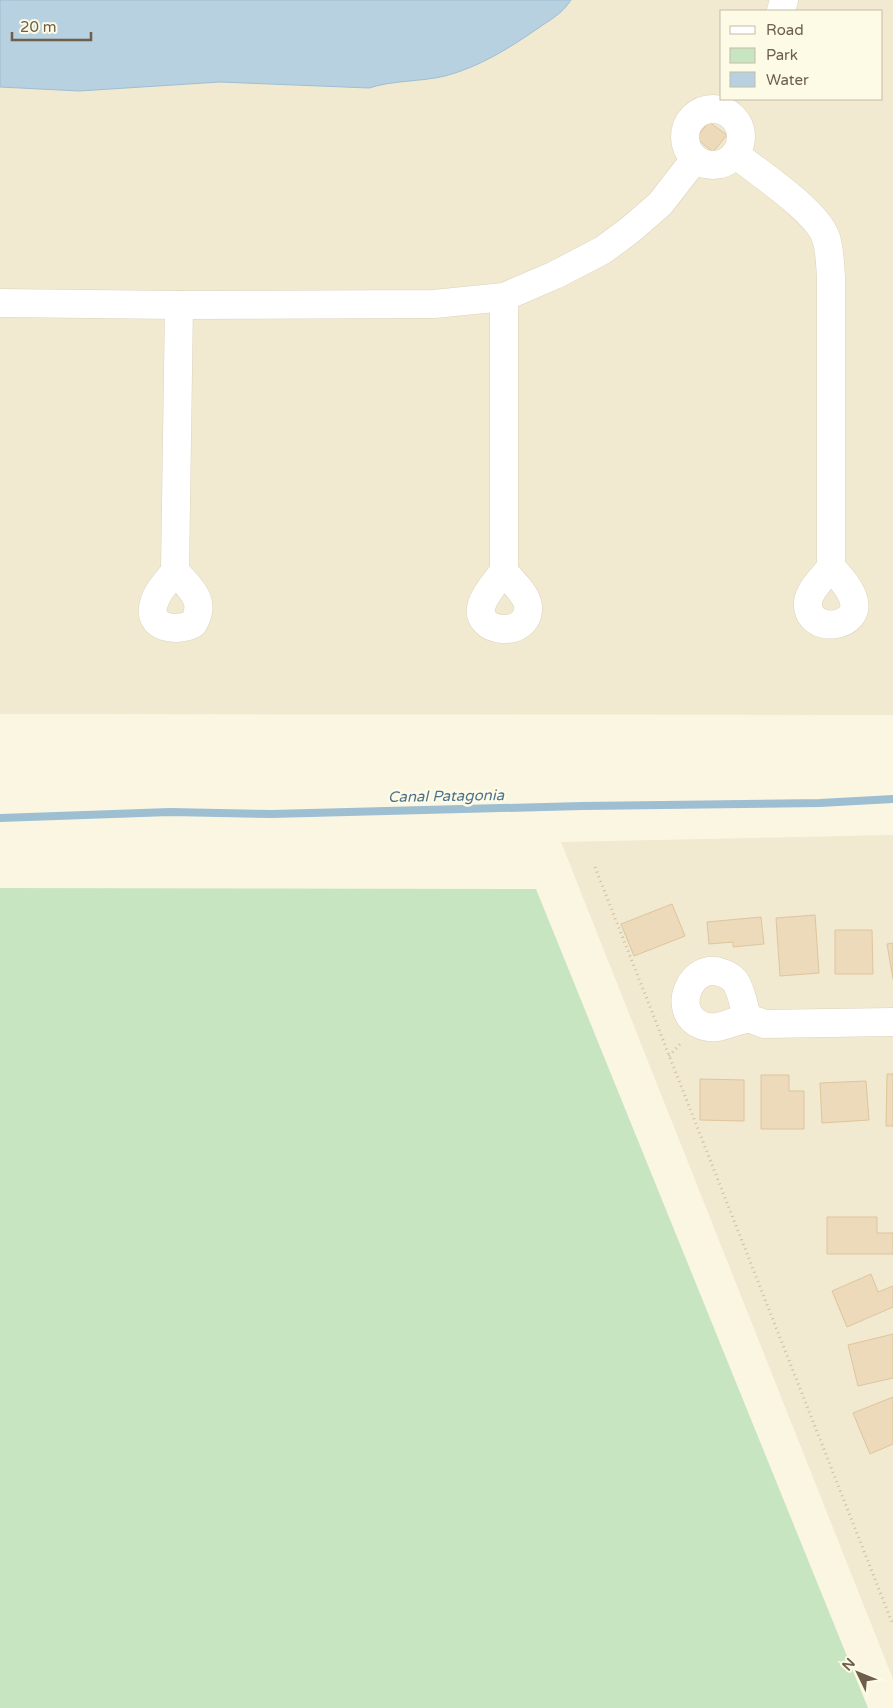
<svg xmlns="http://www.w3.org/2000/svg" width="893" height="1708" font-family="'Varela Round',sans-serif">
	<rect width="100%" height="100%" fill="#faf6e1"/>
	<!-- residential -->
	<g fill="#f1e9d0" fill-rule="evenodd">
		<path d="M 0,0 L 893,0 L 893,715 L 0,714 ZM 722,11 L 882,11 L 882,99 L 722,99 Z"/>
		<path d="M 893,835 L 893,1679 L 561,842 Z"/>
	</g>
	<!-- green -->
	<path fill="#c7e5c1" d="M 0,888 L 536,889 L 868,1708 L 0,1708 Z"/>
	<!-- water -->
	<path fill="#b7d1e1" stroke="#9ebed2" d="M 0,0 L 571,0 C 561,15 551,19 537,29 C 508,49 479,67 445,76 C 420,82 394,80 369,88 L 220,82 L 79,91 L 0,87 Z"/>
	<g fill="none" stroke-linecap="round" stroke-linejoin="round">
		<!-- stream -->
		<path stroke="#9ebed2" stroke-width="8" d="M 0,818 L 170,812 L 272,814 L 582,806 L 820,803 L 893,799"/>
	</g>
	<!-- building -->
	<g fill="#eddabb" stroke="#dec59c">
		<path d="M 709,122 L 727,135 L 713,152 L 696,138 Z"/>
		<path d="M 672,904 L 685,936 L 634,956 L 621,924 Z"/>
		<path d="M 815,915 L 819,973 L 780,976 L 776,918 Z"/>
		<path d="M 761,917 L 764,944 L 733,947 L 733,942 L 709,944 L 707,922 Z"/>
		<path d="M 835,930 L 872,930 L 873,974 L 835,974 Z"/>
		<path d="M 893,943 L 893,979 L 887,944 Z"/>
		<path d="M 887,1074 L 893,1074 L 893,1126 L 886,1126 Z"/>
		<path d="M 761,1075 L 789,1075 L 789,1091 L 804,1091 L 804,1129 L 761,1129 Z"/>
		<path d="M 700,1079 L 744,1080 L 744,1121 L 700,1120 Z"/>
		<path d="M 866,1081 L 869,1120 L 822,1123 L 820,1083 Z"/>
		<path d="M 827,1217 L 877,1217 L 877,1233 L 893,1233 L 893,1254 L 827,1254 Z"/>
		<path d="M 871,1274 L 878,1292 L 893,1286 L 893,1307 L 847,1327 L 832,1291 Z"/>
		<path d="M 893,1334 L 893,1378 L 858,1386 L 848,1345 Z"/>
		<path d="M 893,1397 L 893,1444 L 870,1454 L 853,1413 Z"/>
	</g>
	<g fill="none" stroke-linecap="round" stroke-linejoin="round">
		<!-- minor casing -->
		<g stroke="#ddd3be" stroke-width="29">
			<g id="minor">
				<path d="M 781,11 L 784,0"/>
				<circle cx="713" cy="137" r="28"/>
				<path d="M 735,154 C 759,173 817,211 826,238 C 830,250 830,265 831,277 L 831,567 C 824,577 809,590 808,602 C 806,636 864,629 853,598 C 849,586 839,576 831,567"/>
				<path d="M 0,303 L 179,305 L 434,304 L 504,297 L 555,275 L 603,250 L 630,230 L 660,204 L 695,159"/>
				<path d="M 175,571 C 189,588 208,600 193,624 C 177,632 146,629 154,603 C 157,591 168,581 175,571 L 179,305"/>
				<path d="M 504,571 C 511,581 527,594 528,606 C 530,640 472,634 482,604 C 486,592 496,582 504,571 L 504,297"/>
				<path d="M 747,1018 C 744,1007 742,991 735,981 C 732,978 727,974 722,973 C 692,960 669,1011 701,1025 C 717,1032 730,1021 746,1019 C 751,1018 759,1022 764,1024 L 893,1022"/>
			</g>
		</g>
		<!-- path -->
		<g stroke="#d1be9f" stroke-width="3" stroke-dasharray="1 4" stroke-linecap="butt">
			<path d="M 595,867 L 893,1625"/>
			<path d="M 669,1056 L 680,1044"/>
		</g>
		<!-- minor -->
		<use href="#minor" stroke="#fff" stroke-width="28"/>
	</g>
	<g text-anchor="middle" stroke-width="5" stroke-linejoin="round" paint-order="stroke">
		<!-- water labels -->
		<g font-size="15" font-style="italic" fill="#4c738d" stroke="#fdfae6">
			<text transform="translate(446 796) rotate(-1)" y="5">Canal Patagonia</text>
		</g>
	</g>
	<!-- legend -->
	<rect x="720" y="10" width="162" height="90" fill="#fdfae6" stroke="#c4bca8"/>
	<rect x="730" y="26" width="25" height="8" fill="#ffffff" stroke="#c4bca8"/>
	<text x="766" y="35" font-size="15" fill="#6e5f4a">Road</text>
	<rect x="730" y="48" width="25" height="15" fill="#c7e5c1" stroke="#c4bca8"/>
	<text x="766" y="60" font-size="15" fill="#6e5f4a">Park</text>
	<rect x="730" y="72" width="25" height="15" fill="#b7d1e1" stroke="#c4bca8"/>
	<text x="766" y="85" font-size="15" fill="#6e5f4a">Water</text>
	<!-- north arrow -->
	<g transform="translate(858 1673) rotate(313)" stroke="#fdfae6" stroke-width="4" paint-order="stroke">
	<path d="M0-4L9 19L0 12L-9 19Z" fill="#6e5f4a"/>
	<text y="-8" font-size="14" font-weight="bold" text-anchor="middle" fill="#6e5f4a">N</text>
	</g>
	<!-- scale -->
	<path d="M12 32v8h79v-8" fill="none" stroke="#6e5f4a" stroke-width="2.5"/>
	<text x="20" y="32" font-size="15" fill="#6e5f4a" stroke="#fdfae6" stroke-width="4" paint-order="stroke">20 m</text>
</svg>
